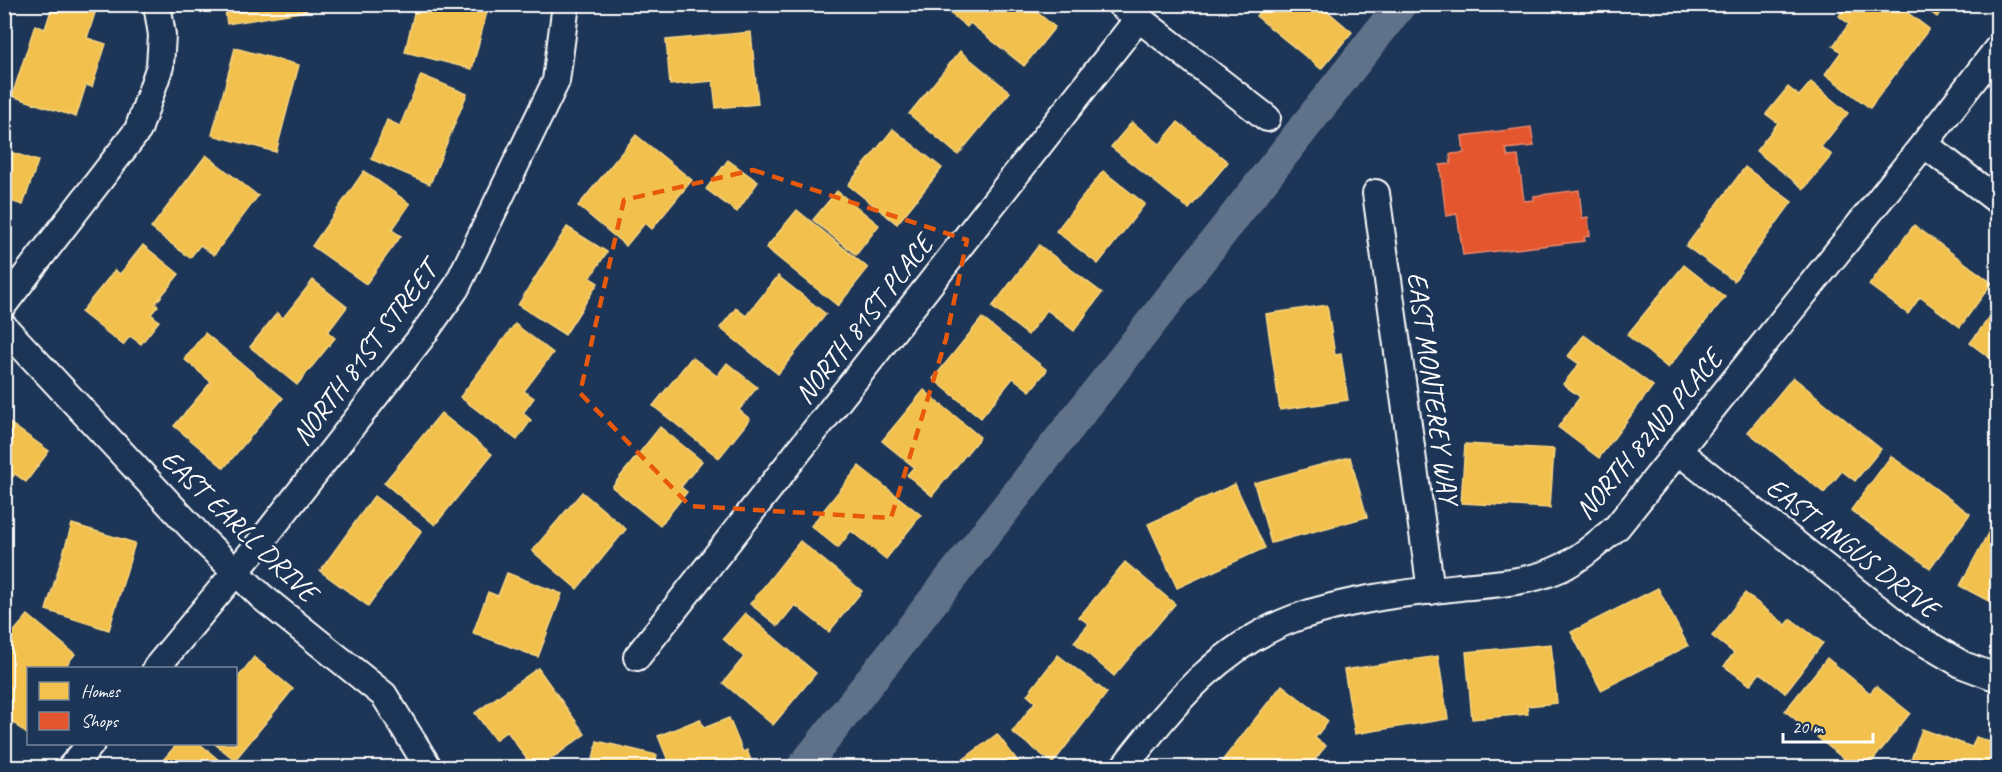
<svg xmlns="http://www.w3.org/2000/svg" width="2002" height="772" font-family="Caveat,sans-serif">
	<rect width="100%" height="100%" fill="#1d3557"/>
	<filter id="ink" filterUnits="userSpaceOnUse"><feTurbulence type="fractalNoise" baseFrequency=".0167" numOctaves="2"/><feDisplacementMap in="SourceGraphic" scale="12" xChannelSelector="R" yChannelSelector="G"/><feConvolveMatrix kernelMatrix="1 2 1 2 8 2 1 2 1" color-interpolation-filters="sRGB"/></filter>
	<g filter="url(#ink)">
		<!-- homes -->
		<g fill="#f2c14e" stroke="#f6d483" stroke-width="1.5">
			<path d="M 4,4 L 15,4 L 4,13 Z"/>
			<path d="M 53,4 L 70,4 L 95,13 L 87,38 L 106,44 L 92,87 L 86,85 L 76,117 L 12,96 L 35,25 L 45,29 Z"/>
			<path d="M 224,4 L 306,4 L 307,11 L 227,24 Z"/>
			<path d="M 423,4 L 489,4 L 472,69 L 405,52 L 415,9 L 421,11 Z"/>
			<path d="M 678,4 L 709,4 L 707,11 Z"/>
			<path d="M 953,4 L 1027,4 L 1055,27 L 1024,66 L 970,23 L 967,27 L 947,11 Z"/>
			<path d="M 1266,4 L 1319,4 L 1352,32 L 1321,69 L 1256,16 Z"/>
			<path d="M 1847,4 L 1896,4 L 1929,29 L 1870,108 L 1825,74 L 1841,52 L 1833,46 L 1849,24 L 1839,16 Z"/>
			<path d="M 1919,4 L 1946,4 L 1937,17 Z"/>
			<path d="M 751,32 L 758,104 L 716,108 L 713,81 L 670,85 L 666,40 Z"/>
			<path d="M 235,48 L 299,65 L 276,152 L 212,135 Z"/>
			<path d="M 960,51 L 1010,92 L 958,155 L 909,114 Z"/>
			<path d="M 421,75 L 467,94 L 430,184 L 371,159 L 387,120 L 400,126 Z"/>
			<path d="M 1811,82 L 1848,113 L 1821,147 L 1832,155 L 1804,189 L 1756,151 L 1778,123 L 1766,114 L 1788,87 L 1799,96 Z"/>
			<path d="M 1132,122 L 1160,144 L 1178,122 L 1228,162 L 1189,209 L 1111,147 Z"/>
			<path d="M 893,129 L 942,168 L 897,224 L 848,185 Z"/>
			<path d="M 636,135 L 692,180 L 652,229 L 645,223 L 626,246 L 578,206 Z"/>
			<path d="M 4,150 L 38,161 L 23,205 L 4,199 Z"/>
			<path d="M 206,155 L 258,196 L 214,255 L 200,245 L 190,258 L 151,228 Z"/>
			<path d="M 728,160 L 758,182 L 737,212 L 706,189 Z"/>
			<path d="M 1745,167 L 1792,202 L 1734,281 L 1686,246 Z"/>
			<path d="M 364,171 L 410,204 L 392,230 L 401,236 L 366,284 L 312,246 Z"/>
			<path d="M 1103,171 L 1145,204 L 1098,264 L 1056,231 Z"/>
			<path d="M 837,191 L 879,225 L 856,255 L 813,220 Z"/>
			<path d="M 797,210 L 868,268 L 838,306 L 766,248 Z"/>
			<path d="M 1914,225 L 1992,283 L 1960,327 L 1920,297 L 1908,314 L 1869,285 Z"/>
			<path d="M 567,227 L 607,252 L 590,278 L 598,283 L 565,335 L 518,305 Z"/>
			<path d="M 143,245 L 179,274 L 155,304 L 158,306 L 151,314 L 159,321 L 141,344 L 130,336 L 123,345 L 81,312 L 115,270 L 120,274 Z"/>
			<path d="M 1039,245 L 1102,293 L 1074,331 L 1047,310 L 1028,335 L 992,307 Z"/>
			<path d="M 1684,265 L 1725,297 L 1668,368 L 1627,335 Z"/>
			<path d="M 778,276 L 826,314 L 778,374 L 720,328 L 736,308 L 746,316 Z"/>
			<path d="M 313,280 L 347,307 L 328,332 L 335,338 L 297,385 L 250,347 L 277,313 L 283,318 Z"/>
			<path d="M 1327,305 L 1335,355 L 1341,354 L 1348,400 L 1280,410 L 1266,314 Z"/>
			<path d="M 1998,306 L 1998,364 L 1970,343 Z"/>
			<path d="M 982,318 L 1047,370 L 1030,391 L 1013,378 L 981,418 L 933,379 Z"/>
			<path d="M 515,324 L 553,353 L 524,391 L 534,398 L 523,413 L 531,420 L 517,440 L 460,397 Z"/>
			<path d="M 205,333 L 283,398 L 224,468 L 174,426 L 211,382 L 184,359 Z"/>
			<path d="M 1584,335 L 1653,386 L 1599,458 L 1558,427 L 1580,397 L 1563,384 L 1579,364 L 1568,356 Z"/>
			<path d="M 692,357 L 717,376 L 727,363 L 757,387 L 739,410 L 750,419 L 719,458 L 653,406 Z"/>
			<path d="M 1793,377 L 1881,449 L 1855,481 L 1842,471 L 1824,493 L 1748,432 Z"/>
			<path d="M 924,390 L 980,437 L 932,496 L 907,475 L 914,467 L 882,441 Z"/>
			<path d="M 441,413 L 492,454 L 435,525 L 384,483 Z"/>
			<path d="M 4,419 L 49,451 L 26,482 L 15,474 L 4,487 Z"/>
			<path d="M 660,427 L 702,461 L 681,487 L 687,492 L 660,526 L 612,487 Z"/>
			<path d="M 1465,444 L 1554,449 L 1550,508 L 1461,503 Z"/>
			<path d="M 1891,456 L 1970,514 L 1930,568 L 1851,510 Z"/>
			<path d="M 1350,457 L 1367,517 L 1271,543 L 1254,483 Z"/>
			<path d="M 859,466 L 921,515 L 886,559 L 851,531 L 838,548 L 811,526 Z"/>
			<path d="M 1235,484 L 1265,548 L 1177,588 L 1148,524 Z"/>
			<path d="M 582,492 L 626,529 L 577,589 L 532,551 Z"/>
			<path d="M 374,496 L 422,531 L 368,606 L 320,571 Z"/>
			<path d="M 1994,522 L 1998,524 L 1998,606 L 1960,586 Z"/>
			<path d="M 72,524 L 135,543 L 109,630 L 46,610 Z"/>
			<path d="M 800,541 L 862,591 L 829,632 L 795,605 L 778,626 L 750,604 Z"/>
			<path d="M 1125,562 L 1175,604 L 1114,676 L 1074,642 L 1089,624 L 1079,617 Z"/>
			<path d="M 507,573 L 562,594 L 538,657 L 473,633 L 488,592 L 498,596 Z"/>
			<path d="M 1658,588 L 1688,646 L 1601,690 L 1571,632 Z"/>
			<path d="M 1745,593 L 1786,625 L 1791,619 L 1823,643 L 1785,693 L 1760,673 L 1750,685 L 1724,666 L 1734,653 L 1712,636 Z"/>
			<path d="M 745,613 L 816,673 L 773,725 L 723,683 L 744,657 L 723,639 Z"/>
			<path d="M 28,615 L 75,654 L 64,668 L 28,668 L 28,735 L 4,715 L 4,643 Z"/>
			<path d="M 1551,644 L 1557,703 L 1527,706 L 1528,714 L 1472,719 L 1466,652 Z"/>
			<path d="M 1058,655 L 1107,693 L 1053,763 L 1012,732 L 1035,702 L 1027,695 Z"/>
			<path d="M 1438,656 L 1448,719 L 1355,734 L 1344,670 Z"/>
			<path d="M 254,657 L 293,689 L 235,760 L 215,744 L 236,744 L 236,680 Z"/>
			<path d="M 1827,658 L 1870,693 L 1876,686 L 1910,713 L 1867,768 L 1855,768 L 1785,711 Z"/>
			<path d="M 538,668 L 585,734 L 539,768 L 533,768 L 507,731 L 495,740 L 475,713 Z"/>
			<path d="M 1282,685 L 1328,721 L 1315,738 L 1326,746 L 1308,768 L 1229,768 L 1222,761 Z"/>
			<path d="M 729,718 L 743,752 L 747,750 L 754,768 L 671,768 L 658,736 L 700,719 L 704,728 Z"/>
			<path d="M 1922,729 L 1972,747 L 1976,737 L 1998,745 L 1998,768 L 1908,768 Z"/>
			<path d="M 997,734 L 1023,768 L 958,768 L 956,765 Z"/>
			<path d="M 597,741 L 657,755 L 654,768 L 591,768 Z"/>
			<path d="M 177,744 L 200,744 L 228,768 L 156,768 Z"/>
		</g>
		<!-- shops -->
		<path fill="#e4572e" stroke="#ec896d" stroke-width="1.5" d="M 1531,127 L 1534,146 L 1506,149 L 1508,157 L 1518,156 L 1524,201 L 1534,200 L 1534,196 L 1579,190 L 1582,218 L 1588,217 L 1590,236 L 1584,237 L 1585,241 L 1463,255 L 1457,214 L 1446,216 L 1440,165 L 1451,164 L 1450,154 L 1464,153 L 1462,136 Z"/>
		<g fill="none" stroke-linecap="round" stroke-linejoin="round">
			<!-- canal -->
			<path stroke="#617289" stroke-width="32" d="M 802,768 L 1401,4"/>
			<!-- street casing -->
			<g stroke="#fff" stroke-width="30">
				<g id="street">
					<path d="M 1120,4 L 1267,118"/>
					<path d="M 1924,144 L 1998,201"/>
					<path d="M 1376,193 L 1431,591"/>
					<path d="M 4,304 L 138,130 L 160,66 L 162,35 L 157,4"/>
					<path d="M 4,327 L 205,542 L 262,597 L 384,695 L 429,768"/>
					<path d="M 1678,451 L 1910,634 L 1963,665 L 1998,678"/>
					<path d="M 637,657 L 1138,19"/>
					<path d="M 156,668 L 263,539 L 420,339 L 456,288 L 556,81 L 566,4"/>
					<path d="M 70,768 L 91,744"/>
					<path d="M 1123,768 C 1173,705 1217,647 1295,618 C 1348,599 1405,593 1460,587 C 1491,584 1525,583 1554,571 C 1577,562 1599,542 1617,527 L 1924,144 L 1998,48"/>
				</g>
			</g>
			<!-- street -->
			<use href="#street" stroke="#1d3557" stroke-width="26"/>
		</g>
	</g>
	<!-- marked area -->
	<path fill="none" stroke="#e8590c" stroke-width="4.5" stroke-dasharray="12 8" stroke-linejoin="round" d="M 753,170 L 967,240 L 946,339 L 891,518 L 690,506 L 580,393 L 624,200 Z"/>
	<g text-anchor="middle" stroke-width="6" stroke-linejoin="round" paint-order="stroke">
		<!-- street labels -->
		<g font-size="28" fill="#fff" stroke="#1d3557">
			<text transform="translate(863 319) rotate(-52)" y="10">NORTH 81ST PLACE</text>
			<text transform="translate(364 353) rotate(-53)" y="10">NORTH 81ST STREET</text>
			<text transform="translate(1434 388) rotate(82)" y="10">EAST MONTEREY WAY</text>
			<text transform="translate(1648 434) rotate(-50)" y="10">NORTH 82ND PLACE</text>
			<text transform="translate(240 525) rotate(44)" y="10">EAST EARLL DRIVE</text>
			<text transform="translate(1853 547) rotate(38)" y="10">EAST ANGUS DRIVE</text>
		</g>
	</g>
	<!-- margin -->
	<rect width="2002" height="772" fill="none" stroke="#1d3557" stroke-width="24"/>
	<rect x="12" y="12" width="1978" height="748" fill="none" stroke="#fff" stroke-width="2" filter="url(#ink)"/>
	<!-- legend -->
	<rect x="27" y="667" width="210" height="78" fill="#1d3557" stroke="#77869a" stroke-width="1.5"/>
	<rect x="39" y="682" width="30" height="18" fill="#f2c14e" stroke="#77869a" stroke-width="1.5"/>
	<text x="81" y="697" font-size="18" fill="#ffffff">Homes</text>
	<rect x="39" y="712" width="30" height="18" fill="#e4572e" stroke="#77869a" stroke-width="1.5"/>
	<text x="81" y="727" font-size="18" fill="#ffffff">Shops</text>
	<!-- scale -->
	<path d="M1783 733v9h90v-9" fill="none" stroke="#ffffff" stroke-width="3"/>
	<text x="1792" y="733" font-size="18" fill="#ffffff" stroke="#1d3557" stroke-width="4.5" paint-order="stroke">20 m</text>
</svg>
